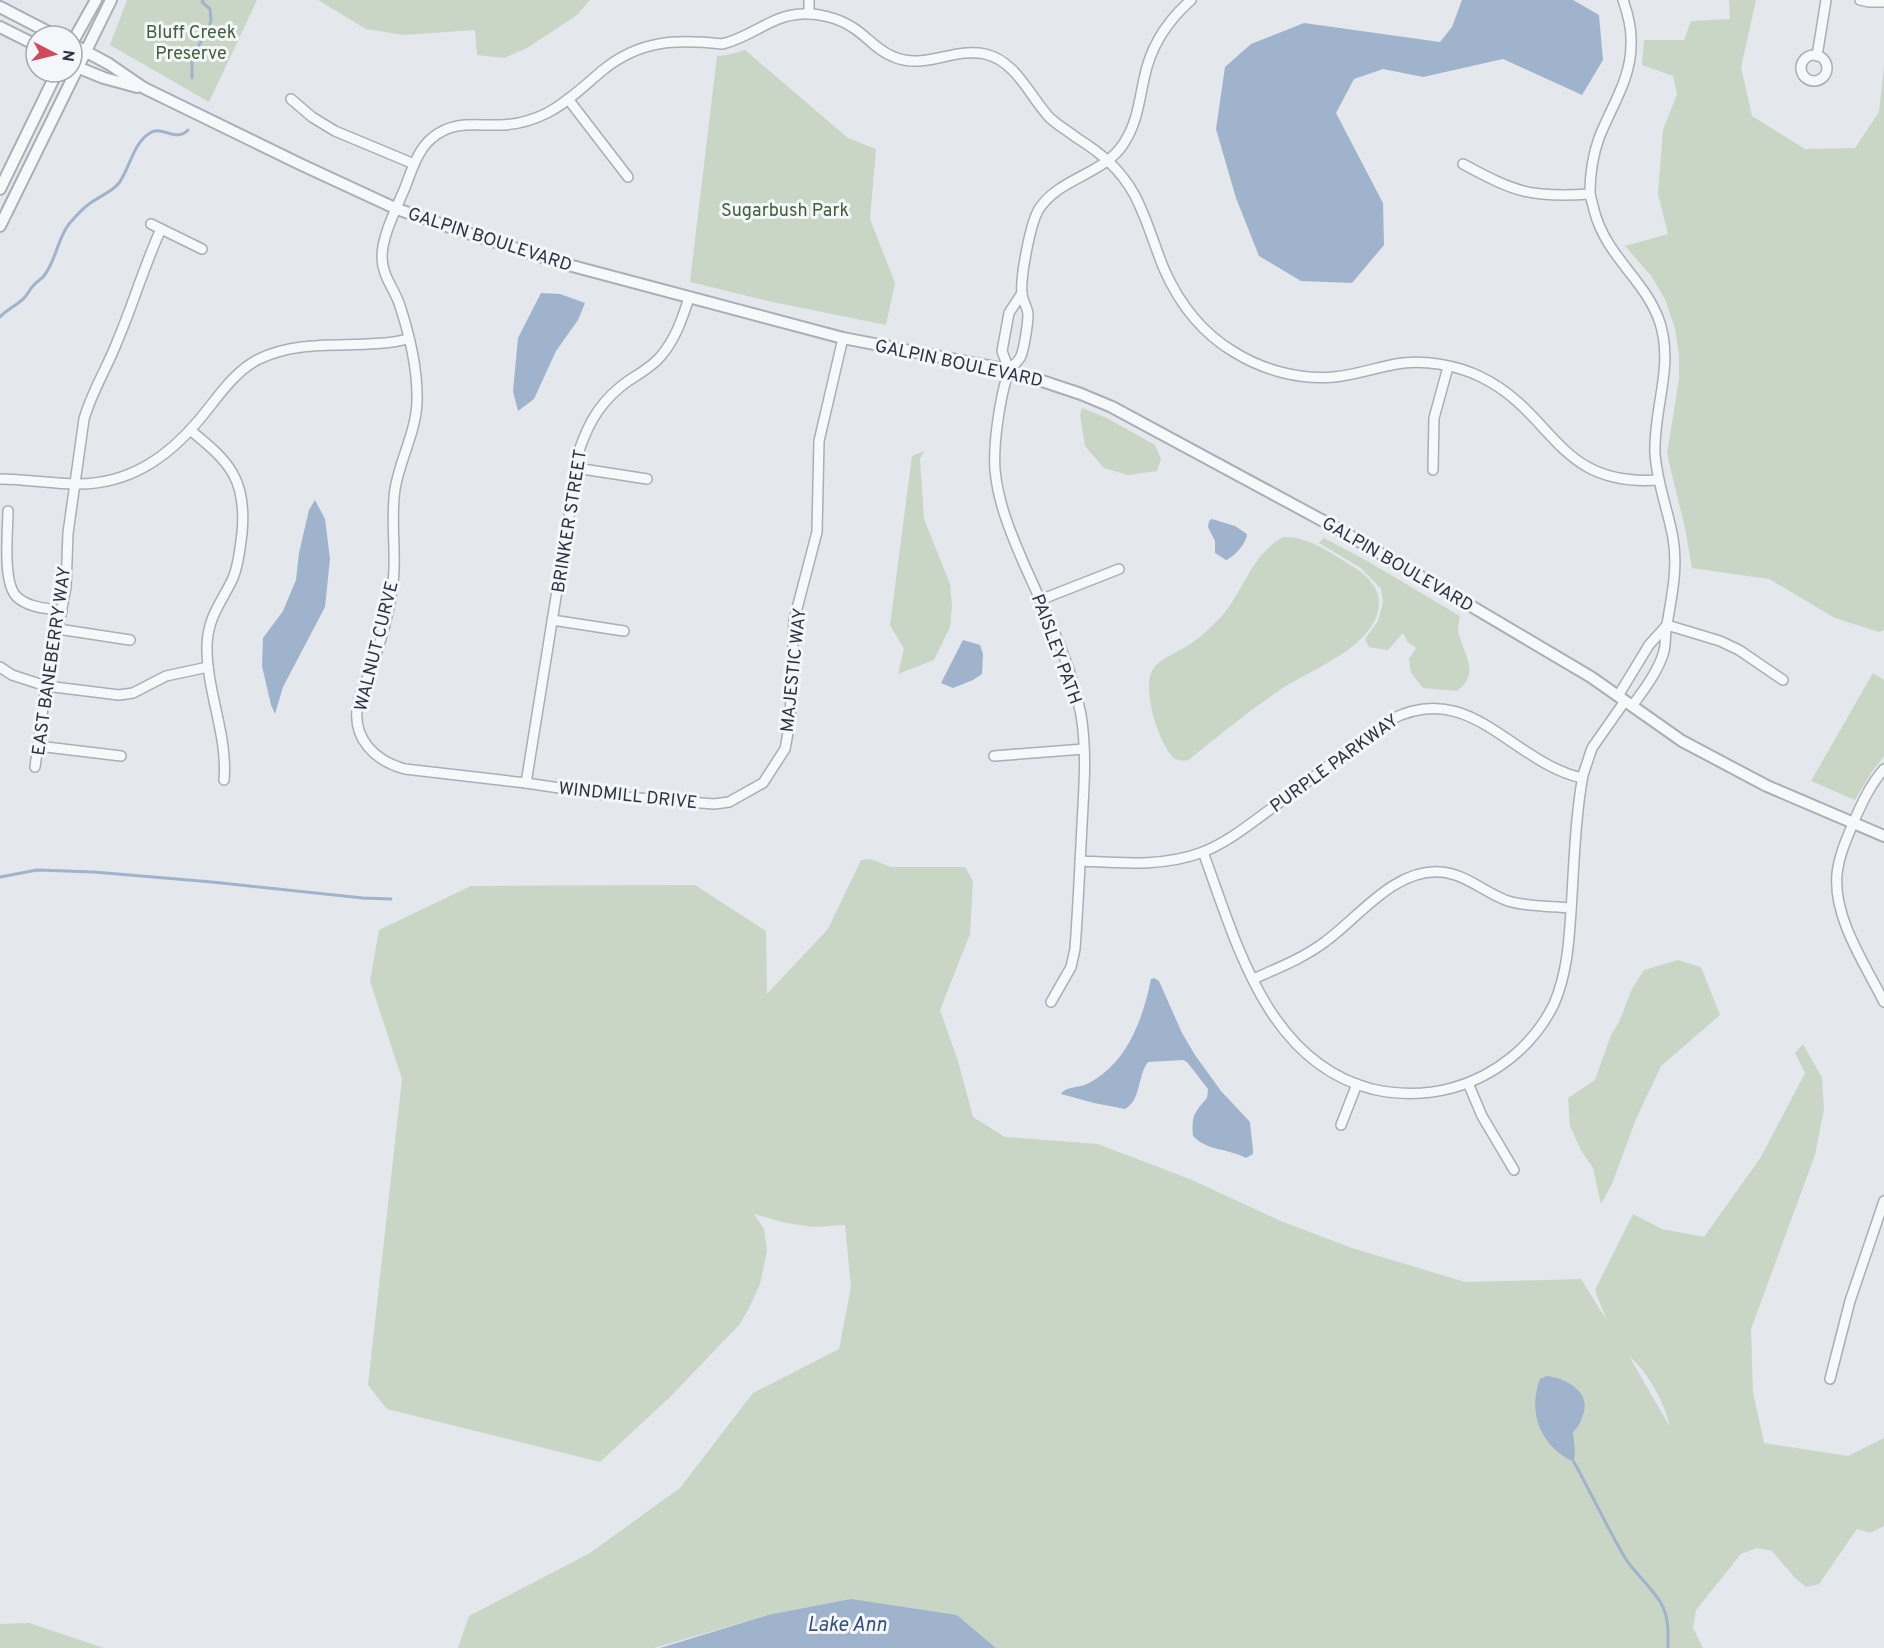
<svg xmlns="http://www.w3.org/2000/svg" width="1884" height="1648" font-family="Overpass,sans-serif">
	<rect width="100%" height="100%" fill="#e4e7ec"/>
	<!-- green -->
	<g fill="#c9d6c5" fill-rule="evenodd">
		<path d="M 127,0 L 257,0 L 209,102 L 110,45 Z"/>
		<path d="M 318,0 L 590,0 L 577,15 L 527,48 L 504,58 L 477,55 L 475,30 L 403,35 L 366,29 Z"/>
		<path d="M 1729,0 L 1756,0 L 1741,67 L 1752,116 L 1805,149 L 1855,148 L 1879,112 L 1884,67 L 1884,630 L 1879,632 L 1835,618 L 1769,579 L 1692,568 L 1685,528 L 1667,454 L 1679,379 L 1679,355 L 1675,329 L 1665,299 L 1652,277 L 1625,246 L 1668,234 L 1658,194 L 1663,130 L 1677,94 L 1673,76 L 1642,65 L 1644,40 L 1684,40 L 1691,21 L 1730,19 Z"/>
		<path d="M 745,50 L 848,138 L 876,149 L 870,219 L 895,283 L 886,325 L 768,301 L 690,282 L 717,56 L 727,55 Z"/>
		<path d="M 1082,408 L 1107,418 L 1155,445 L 1161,459 L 1157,471 L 1128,475 L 1104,468 L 1085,446 L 1080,415 Z"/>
		<path d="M 924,451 L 920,459 L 924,519 L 950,584 L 952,606 L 950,627 L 934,660 L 898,674 L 904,649 L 890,625 L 912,456 Z"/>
		<path d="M 1284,537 C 1311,537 1336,556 1358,570 C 1369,578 1379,588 1379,603 C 1378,646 1311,669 1280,690 C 1249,711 1219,735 1190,759 L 1184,761 L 1175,759 C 1159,746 1143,692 1151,673 C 1157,659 1175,654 1187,646 C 1199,639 1209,629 1219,619 C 1243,594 1251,553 1284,537 Z"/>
		<path d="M 1324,538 L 1369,562 L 1460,616 C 1459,622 1457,630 1459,635 C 1465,656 1480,674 1457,691 L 1423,688 L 1411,673 L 1409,659 L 1416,648 L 1407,641 L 1403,633 L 1388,650 L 1369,647 L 1365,639 L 1378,621 L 1383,602 L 1381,589 L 1361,568 L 1319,543 Z"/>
		<path d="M 1873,673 L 1884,680 L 1884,756 L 1871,773 L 1855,800 L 1811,781 Z"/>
		<path d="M 870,859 L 891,867 L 965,867 L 973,881 L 970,934 L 940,1010 L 958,1061 L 973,1117 L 1005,1137 L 1098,1144 L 1192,1180 L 1283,1222 L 1352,1248 L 1465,1282 L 1581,1279 L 1607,1321 L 1595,1290 L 1633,1214 L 1662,1229 L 1704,1237 L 1761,1157 L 1805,1073 L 1795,1053 L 1803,1044 L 1822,1078 L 1824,1109 L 1815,1155 L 1751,1329 L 1753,1392 L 1764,1443 L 1848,1456 L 1884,1438 L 1884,1526 L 1870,1533 L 1857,1529 L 1819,1584 L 1806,1587 L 1795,1578 L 1772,1551 L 1757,1548 L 1741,1554 L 1696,1610 L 1693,1628 L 1703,1648 L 996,1648 L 957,1615 L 768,1615 L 654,1648 L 458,1648 L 469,1616 L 590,1553 L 680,1488 L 753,1393 L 839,1349 L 851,1287 L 845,1225 L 814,1227 L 786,1223 L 754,1214 L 764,1229 L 767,1251 L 760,1284 L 749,1308 L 739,1325 L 669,1398 L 600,1462 L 387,1409 L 368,1385 L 402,1079 L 370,981 L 379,930 L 471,886 L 695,885 L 766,931 L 767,994 L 828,929 L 861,860 ZM 1629,1356 C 1649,1374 1664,1401 1670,1427 Z"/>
		<path d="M 1678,960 L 1701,967 L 1720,1015 L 1661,1066 L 1636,1119 L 1612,1184 L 1601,1204 L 1593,1168 L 1582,1152 L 1570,1126 L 1568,1098 L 1595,1080 L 1611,1035 L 1619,1022 L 1632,989 L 1644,970 Z"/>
		<path d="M 29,1623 L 104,1648 L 0,1648 L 0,1624 Z"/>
	</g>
	<!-- water -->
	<g fill="#9fb4cc">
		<path d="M 1462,0 L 1573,0 L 1599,15 L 1603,60 L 1582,95 L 1503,59 L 1423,77 L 1383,69 L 1354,79 L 1336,113 L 1383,203 L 1384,245 L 1352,283 L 1301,281 L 1259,256 L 1236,198 L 1216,129 L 1225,67 L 1251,44 L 1304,23 L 1440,42 L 1452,27 Z"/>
		<path d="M 541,293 L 560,294 L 585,303 L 578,320 L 556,351 L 534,399 L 518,411 L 513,391 L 518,338 Z"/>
		<path d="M 315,500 L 325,519 L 330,559 L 325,607 L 283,687 L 275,714 L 271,705 L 262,666 L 263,638 L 283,611 L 296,580 L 299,553 L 309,510 Z"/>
		<path d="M 1212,519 L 1235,526 L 1247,534 C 1246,544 1235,556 1226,560 L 1215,553 L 1215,541 L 1208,527 L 1209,521 Z"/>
		<path d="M 963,640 L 980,645 L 983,654 L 982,674 L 973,680 L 953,688 L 941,683 Z"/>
		<path d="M 1154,978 L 1159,981 L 1182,1033 L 1195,1055 L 1221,1091 L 1250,1122 L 1253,1150 L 1253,1154 L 1246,1158 C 1227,1148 1207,1151 1193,1136 C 1191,1115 1195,1112 1207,1098 L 1208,1089 L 1187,1062 L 1183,1060 L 1148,1062 C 1137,1076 1142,1099 1125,1109 L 1094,1103 L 1061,1094 C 1066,1086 1080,1088 1089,1083 C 1127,1063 1143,1019 1151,979 Z"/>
		<path d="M 1547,1376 C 1566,1378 1592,1392 1583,1415 C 1580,1422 1579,1427 1573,1432 L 1575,1451 L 1574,1462 C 1541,1447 1527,1413 1540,1379 Z"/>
		<path d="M 851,1599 L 957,1615 L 996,1648 L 660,1648 L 768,1615 Z"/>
	</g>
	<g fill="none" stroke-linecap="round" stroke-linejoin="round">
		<!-- stream -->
		<g stroke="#9fb4cc" stroke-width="3">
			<path d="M 192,78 L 192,57 L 208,30 L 211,21 L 210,9 L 202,2 L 203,0"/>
			<path d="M 0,317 C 7,309 18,305 25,297 C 28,294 30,289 33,286 C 36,282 40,280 43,277 C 56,262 57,239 69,224 C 75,217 82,209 89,204 C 98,197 112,192 119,183 C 130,168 133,143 150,133 C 163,125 175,143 188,130"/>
			<path d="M 0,877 L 37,870 L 94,872 L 212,882 L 363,898 L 391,899"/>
			<path d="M 1574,1462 C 1591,1493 1606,1525 1624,1556 C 1634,1574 1654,1588 1663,1607 C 1669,1620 1668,1634 1668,1648"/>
		</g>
		<!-- minor casing -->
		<g stroke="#a9aeb7" stroke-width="12">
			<g id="minor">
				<path d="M 1623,0 C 1628,14 1632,29 1631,45 C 1631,79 1611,107 1599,138 C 1593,155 1590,175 1590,192 C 1590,198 1593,204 1594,210 C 1606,257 1646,280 1660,323 C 1674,368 1653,409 1655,454 C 1657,483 1668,510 1673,538 C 1678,568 1672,595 1667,624 C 1665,632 1666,642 1664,651 C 1659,670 1644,690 1632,706"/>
				<path d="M 1860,0 L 1869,2 L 1884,2"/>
				<path d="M 809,14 L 809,0"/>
				<circle cx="1814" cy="68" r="13"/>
				<path d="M 1817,56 L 1826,0"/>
				<path d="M 291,99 L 312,117 L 335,131 L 414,164"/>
				<path d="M 568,99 L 628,177"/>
				<path d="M 1463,164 C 1515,192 1530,198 1590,194"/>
				<path d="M 151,224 L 202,249"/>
				<path d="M 843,338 L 819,441 L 817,532 L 794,620 L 790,722 L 785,749 L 763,783 L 729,802 L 714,804 L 613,796 L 526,783 L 405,769 C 375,761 351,738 358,704 C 360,691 368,679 372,666 C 383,635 393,602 394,569 C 395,542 391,516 395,489 C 400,459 416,432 417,402 C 418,369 409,333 399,303 C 393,287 382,275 382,257 C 382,236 396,209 404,190 C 411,173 417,150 432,138 C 453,120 475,126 499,125 C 515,125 533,120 547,113 C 568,102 585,85 603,70 C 640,40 676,39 722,44 C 751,38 771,15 802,14 C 818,13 838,18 852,27 C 867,36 877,51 894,57 C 925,70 954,47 985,54 C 1016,61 1029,95 1049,117 C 1057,125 1068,131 1077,138 C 1101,153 1120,169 1134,194 C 1147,218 1154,245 1164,269 C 1179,303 1202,333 1234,352 C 1263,370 1299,380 1334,377 C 1355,375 1375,368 1396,364 C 1422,359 1457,365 1481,377 C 1555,413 1556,487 1658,480"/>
				<path d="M 1009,370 L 1002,351 L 1009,313 L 1022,293"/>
				<path d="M 190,430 C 230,462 247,480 242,533 C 240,548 239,564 233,578 C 222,602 208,616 207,645 C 206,691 228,734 224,780"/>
				<path d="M 576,468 L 647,479"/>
				<path d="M 1433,470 L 1434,418 L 1448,367"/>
				<path d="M 0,479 C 26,479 52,484 78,484 C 129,484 167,458 199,420 C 216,400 234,371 259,359 C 306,336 360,351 408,339"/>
				<path d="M 8,511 C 8,531 2,583 17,597 C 29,608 47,608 62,611"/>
				<path d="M 1040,600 L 1119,569"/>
				<path d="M 552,620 L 624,631"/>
				<path d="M 1667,625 L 1720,641 L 1739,650 L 1783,680"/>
				<path d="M 58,629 L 130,640"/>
				<path d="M 0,667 L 12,675 L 46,686 L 119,695 L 133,693 L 166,676 L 208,667"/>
				<path d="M 1618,696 L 1649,645 L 1667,625"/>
				<path d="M 38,746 L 121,756"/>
				<path d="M 994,756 L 1084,749"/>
				<path d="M 35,767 L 49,663 L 58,629 L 66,587 L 68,533 L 84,419 C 92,391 107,368 117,342 C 133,305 144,266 161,229"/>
				<path d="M 1884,769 C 1870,785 1862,803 1854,821 C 1847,838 1839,855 1837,874 C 1833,918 1865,964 1884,1002"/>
				<path d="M 526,783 L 580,448 C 590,419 603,399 628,381 C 639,374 653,366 661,356 C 676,338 682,319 689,298"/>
				<path d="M 1203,852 C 1236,941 1266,1062 1372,1089 C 1398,1095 1426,1095 1452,1088 C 1496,1076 1534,1045 1554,1004 C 1567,974 1569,942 1571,911 C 1574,866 1575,819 1583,775 L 1592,748 L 1625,701"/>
				<path d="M 1080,861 C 1121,863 1164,867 1203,852 C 1228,842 1250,824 1272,808 C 1312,779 1350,748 1390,720 C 1470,678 1511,762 1582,778"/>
				<path d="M 1253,979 C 1278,968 1304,958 1326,941 C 1359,917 1395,868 1441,872 C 1466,874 1485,893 1508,901 C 1527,907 1551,906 1571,908"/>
				<path d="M 1051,1002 L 1071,967 L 1075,949 C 1078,907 1080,866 1082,824 C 1084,788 1087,751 1081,715 C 1072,665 1045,611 1024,564 C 1011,534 998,503 995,470 C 993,443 1000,398 1008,373 C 1010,366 1018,363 1021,356 C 1024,349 1028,323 1028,315 C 1028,308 1023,302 1022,295 C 1020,278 1030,224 1039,209 C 1060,177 1104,175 1124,143 C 1137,123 1139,102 1144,79 C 1150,48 1167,21 1191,0"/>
				<path d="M 1468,1083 L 1482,1116 L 1514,1170"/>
				<path d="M 1341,1125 L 1357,1084"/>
				<path d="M 1830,1379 L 1850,1301 L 1884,1201"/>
			</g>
		</g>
		<!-- tertiary casing -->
		<g stroke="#a9aeb7" stroke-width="14">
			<g id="tertiary">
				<path d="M 0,7 L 56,36"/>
				<path d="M 0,27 L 36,45"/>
				<path d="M 72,43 L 96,0"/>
				<path d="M 72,44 L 109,64 L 144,88 L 302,165 L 397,209 L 458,230 L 561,263 L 843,338 L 1009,370 L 1081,394 L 1112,407 L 1340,530 L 1466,603 L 1591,677 L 1682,741 L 1767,786 L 1884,836"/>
				<path d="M 72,65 L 104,78 L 137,87"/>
				<path d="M 0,189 L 57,72"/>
				<path d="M 0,226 L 111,0"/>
			</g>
		</g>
		<!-- minor -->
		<use href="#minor" stroke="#f7f8fa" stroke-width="9"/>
		<!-- tertiary -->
		<use href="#tertiary" stroke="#f7f8fa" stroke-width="10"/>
	</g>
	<g text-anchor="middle" stroke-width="6" stroke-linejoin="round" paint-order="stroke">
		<!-- park labels -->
		<g font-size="18" fill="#3f6138" stroke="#f4f6f9">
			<text x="191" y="38">Bluff Creek<tspan x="191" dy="21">Preserve</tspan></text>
			<text x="785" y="216">Sugarbush Park</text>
		</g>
		<!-- street labels -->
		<g font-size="18" fill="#2b3445" stroke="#f4f6f9">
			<text transform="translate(490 239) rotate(18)" y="6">GALPIN BOULEVARD</text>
			<text transform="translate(959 363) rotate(12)" y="6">GALPIN BOULEVARD</text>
			<text transform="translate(569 521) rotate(-81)" y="6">BRINKER STREET</text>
			<text transform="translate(1398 564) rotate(30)" y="6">GALPIN BOULEVARD</text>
			<text transform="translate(376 646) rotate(-76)" y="6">WALNUT CURVE</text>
			<text transform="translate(1057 649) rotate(70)" y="6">PAISLEY PATH</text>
			<text transform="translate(51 661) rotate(-82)" y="6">EAST BANEBERRY WAY</text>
			<text transform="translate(793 670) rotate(-84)" y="6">MAJESTIC WAY</text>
			<text transform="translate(1334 763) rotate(-36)" y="6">PURPLE PARKWAY</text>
			<text transform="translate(628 795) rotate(6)" y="6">WINDMILL DRIVE</text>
		</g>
		<!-- water labels -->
		<g font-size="20" font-style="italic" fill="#34527a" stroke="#f4f6f9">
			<text x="847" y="1631">Lake Ann</text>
		</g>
	</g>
	<!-- north arrow -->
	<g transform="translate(54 54) rotate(97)"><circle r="28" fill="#f4f6f9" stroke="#a4a8b1" stroke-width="1.5"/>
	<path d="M0-4.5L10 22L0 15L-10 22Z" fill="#d1495b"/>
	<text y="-9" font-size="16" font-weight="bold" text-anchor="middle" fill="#2b3445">N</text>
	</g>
</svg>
